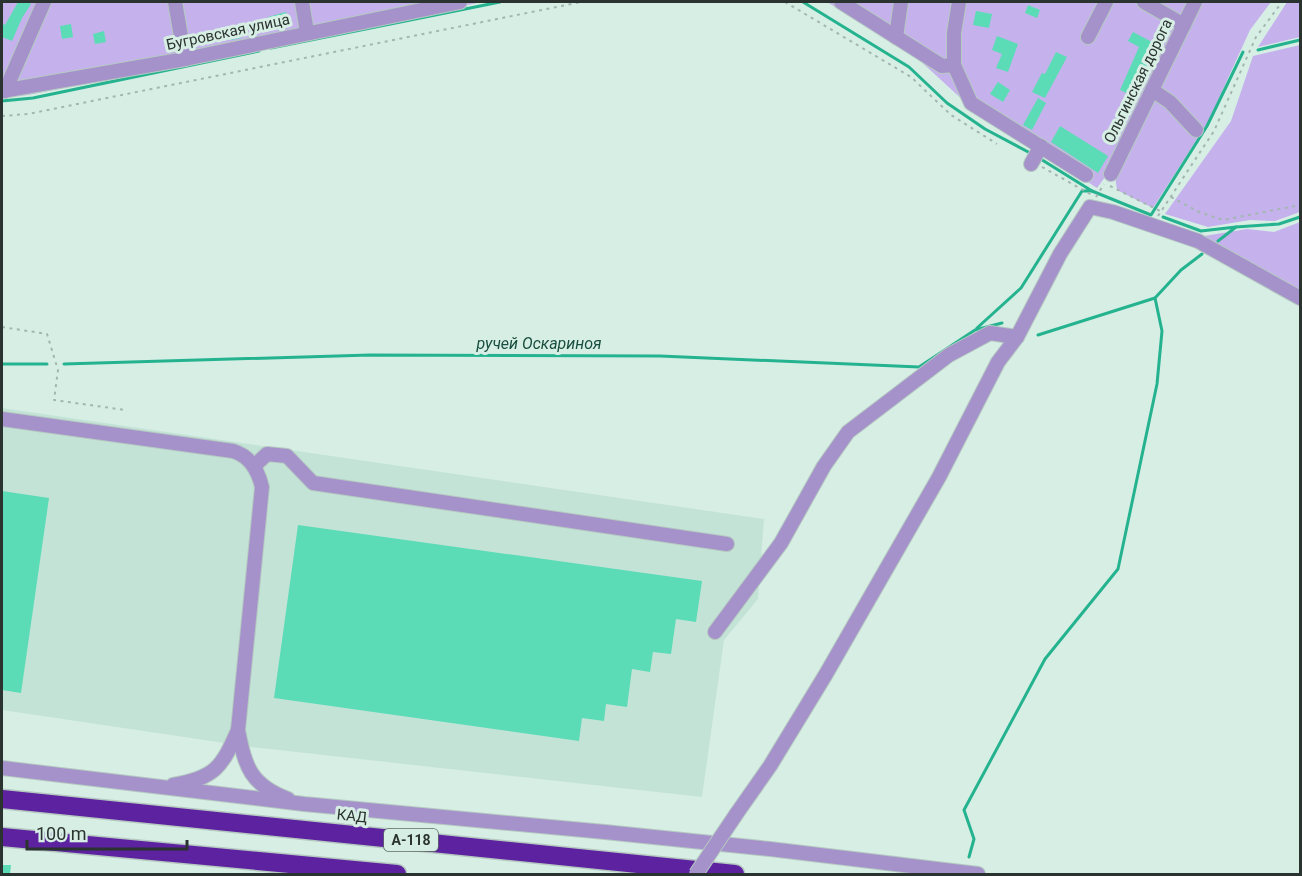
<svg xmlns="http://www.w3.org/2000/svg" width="1302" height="876" font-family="Roboto,sans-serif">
	<rect width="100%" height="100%" fill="#d7eee5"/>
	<!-- built -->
	<path fill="#c4e3d7" d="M 2,408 L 764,519 L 758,599 L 724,640 L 702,797 L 251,747 L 2,710 Z"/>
	<!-- green -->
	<g fill="#c5b2ed">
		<path d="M 2,2 L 482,2 L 28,95 L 2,97 Z"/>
		<path d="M 827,2 L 1271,2 L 1250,30 L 1208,122 L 1153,208 L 1117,190 L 1115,176 L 1108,173 L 1097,188 L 965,102 L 916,57 Z"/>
		<path d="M 1287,2 L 1300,2 L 1300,37 L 1258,47 Z"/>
		<path d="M 1300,45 L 1300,212 L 1275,221 L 1250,220 L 1208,227 L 1165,214 L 1231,121 L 1253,56 Z"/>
		<path d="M 1300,222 L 1300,290 L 1198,237 L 1247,229 L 1274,232 Z"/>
	</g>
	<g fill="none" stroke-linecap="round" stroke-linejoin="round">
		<!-- stream -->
		<g stroke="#25b38f" stroke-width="3">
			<path d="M 803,2 L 909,67 L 947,103 L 985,129 L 1032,154"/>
			<path d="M 271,48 L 500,2"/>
			<path d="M 1258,50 L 1300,40"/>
			<path d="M 2,101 L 33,98 L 259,51"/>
			<path d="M 1092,191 L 1151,215 L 1207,126 L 1243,52"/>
			<path d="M 1163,217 L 1201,231 L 1236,227 L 1218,241"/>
			<path d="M 1236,227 L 1279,224 L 1300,217"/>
			<path d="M 977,328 L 1021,288 L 1082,191 L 1092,191 L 1039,158"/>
			<path d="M 1038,335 L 1155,298 L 1181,270 L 1202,254"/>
			<path d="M 2,364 L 47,364"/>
			<path d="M 64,364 L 370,355 L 660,356 L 919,367 L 975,330 L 1002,323"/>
			<path d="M 969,857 L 974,839 L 964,810 L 1045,659 L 1118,569 L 1157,384 L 1162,331 L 1155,298"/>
		</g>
	</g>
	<!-- building -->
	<g fill="#5bdcb6">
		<path d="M 18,2 L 27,2 L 31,4 L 22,18 L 12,41 L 2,37 L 2,23 L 5,25 Z"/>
		<path d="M 1028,5 L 1040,10 L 1037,18 L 1025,13 Z"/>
		<path d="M 976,11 L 992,14 L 989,28 L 973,25 Z"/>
		<path d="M 286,12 L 288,21 L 270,26 L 268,17 Z"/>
		<path d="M 71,24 L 73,37 L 62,39 L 60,26 Z"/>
		<path d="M 239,30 L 241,38 L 231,40 L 229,32 Z"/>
		<path d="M 104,31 L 106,42 L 95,44 L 93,34 Z"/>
		<path d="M 1133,32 L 1152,42 L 1141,62 L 1149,66 L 1135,97 L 1120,90 L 1139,47 L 1128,41 Z"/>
		<path d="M 997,36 L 1018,44 L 1008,72 L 996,68 L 1002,54 L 992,50 Z"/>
		<path d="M 1056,52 L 1067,57 L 1045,98 L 1032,92 L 1042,73 L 1045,74 Z"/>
		<path d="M 998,82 L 1010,90 L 1003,102 L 990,94 Z"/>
		<path d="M 1038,98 L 1046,103 L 1032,130 L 1023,125 Z"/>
		<path d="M 1060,126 L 1108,156 L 1098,173 L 1051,142 Z"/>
		<path d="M 2,491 L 49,498 L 21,693 L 2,690 Z"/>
		<path d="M 298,525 L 702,581 L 696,622 L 676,619 L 671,654 L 653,652 L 650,672 L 632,669 L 627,707 L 606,704 L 604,721 L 582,718 L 579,741 L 274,698 Z"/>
		<path d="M 2,865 L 11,865 L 10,874 L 2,874 Z"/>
	</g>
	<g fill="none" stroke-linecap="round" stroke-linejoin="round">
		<!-- minor casing -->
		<g stroke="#b5c9c1" stroke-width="16">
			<g id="minor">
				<path d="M 175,2 L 185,59"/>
				<path d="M 302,2 L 307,32"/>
				<path d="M 841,2 L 942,66 L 954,65"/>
				<path d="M 959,2 L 954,33 L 954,65 L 971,103 L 1086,175"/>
				<path d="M 1144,2 L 1184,25"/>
				<path d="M 896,37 L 901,2"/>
				<path d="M 1088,37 L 1106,2"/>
				<path d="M 1152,90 L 1170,102 L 1196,130"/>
				<path d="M 2,91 L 185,59 L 460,2"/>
				<path d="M 5,91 L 44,2"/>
				<path d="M 1031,164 L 1041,146"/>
				<path d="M 1111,174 L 1195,2"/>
				<path d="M 2,419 L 233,451 C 250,456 258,470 262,487 L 238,730 C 245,766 250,785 288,799"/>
				<path d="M 254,466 L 267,454 L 287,456 L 313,483 L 727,544"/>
				<path d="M 715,632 L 781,543 L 824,466 L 848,432 L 949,355 L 990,333 L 1017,337"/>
				<path d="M 2,768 L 304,804 L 605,832 L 770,849 L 978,874"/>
				<path d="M 173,785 C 215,778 222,767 238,730"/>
				<path d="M 737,813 L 770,766 L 826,674 L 939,477 L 998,362 L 1017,337 L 1060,254 L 1090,207 L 1113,212 L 1198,241 L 1300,298"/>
			</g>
		</g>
		<!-- highway casing -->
		<g stroke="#b5c9c1" stroke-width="21">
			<g id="highway">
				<path d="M 2,799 L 735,874"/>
				<path d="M 2,837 L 397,874"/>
			</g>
		</g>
		<!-- path -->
		<g stroke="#a3b6af" stroke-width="2" stroke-dasharray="3 4.5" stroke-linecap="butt">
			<path d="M 785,2 L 911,77 L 951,115 L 997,144"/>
			<path d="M 2,116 L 28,114 L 581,2"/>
			<path d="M 1042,167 L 1092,195"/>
			<path d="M 1110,186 L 1162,212"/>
			<path d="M 1096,197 L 1104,184"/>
			<path d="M 1171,197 L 1199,212 L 1223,220 L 1300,205"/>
			<path d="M 1158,216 L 1214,131 L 1256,37 L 1282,2"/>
			<path d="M 2,327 L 47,334 L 58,370 L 54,400 L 125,410"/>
		</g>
		<!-- minor -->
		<use href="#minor" stroke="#a592cb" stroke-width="14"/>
		<!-- highway -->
		<use href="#highway" stroke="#5d229f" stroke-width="18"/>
		<!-- minor-bridge casing -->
		<g stroke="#b5c9c1" stroke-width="16" stroke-linecap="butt">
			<path id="minor-bridge" d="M 696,874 L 737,813"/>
		</g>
		<!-- minor-bridge -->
		<use href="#minor-bridge" stroke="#a592cb" stroke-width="14"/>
	</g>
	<g text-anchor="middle" stroke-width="6" stroke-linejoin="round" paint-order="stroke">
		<!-- shield labels -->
		<rect fill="#d7eee5" stroke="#5f6b66" stroke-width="1.5" x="384" y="829" width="54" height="22" rx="4.5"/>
		<g font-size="14" font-weight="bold" fill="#2b3330">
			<text x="411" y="845">А-118</text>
		</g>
		<!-- street labels -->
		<g font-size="15" fill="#2b3330" stroke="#d7eee5">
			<text transform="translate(228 32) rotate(-12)" y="5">Бугровская улица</text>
			<text transform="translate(1138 81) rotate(-64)" y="5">Ольгинская дорога</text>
			<text transform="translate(352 816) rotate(6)" y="5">КАД</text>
		</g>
		<!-- water labels -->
		<g font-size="16" font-style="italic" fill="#184e3f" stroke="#d7eee5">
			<text x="539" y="349">ручей Оскариноя</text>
		</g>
	</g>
	<!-- border -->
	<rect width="1302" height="876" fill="none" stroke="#2b3330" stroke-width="6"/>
	<!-- scale -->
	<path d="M27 840v9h160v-9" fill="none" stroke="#2b3330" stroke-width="3"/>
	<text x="36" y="840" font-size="18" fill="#2b3330" stroke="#d7eee5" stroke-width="4.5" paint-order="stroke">100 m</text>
</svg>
